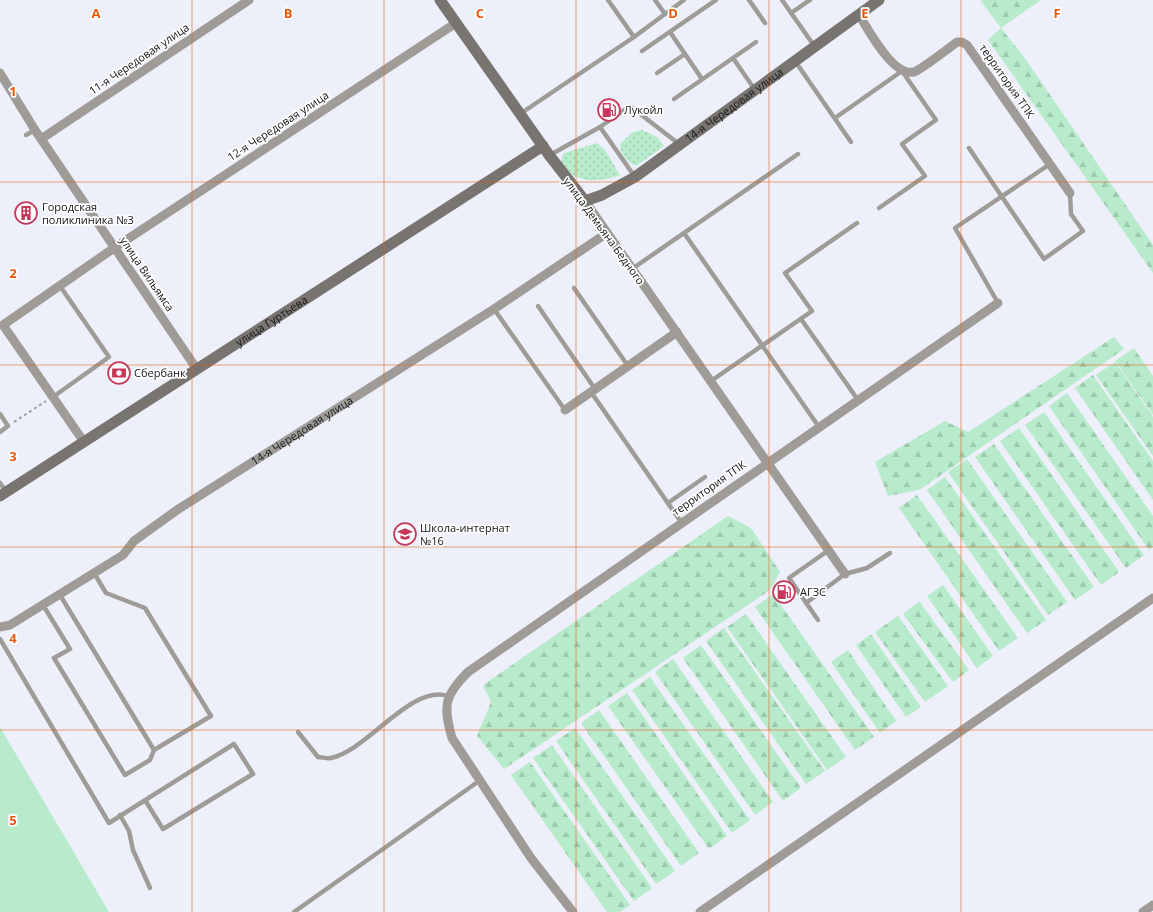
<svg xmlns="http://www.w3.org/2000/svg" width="1153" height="912" font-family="'Open Sans',sans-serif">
	<defs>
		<pattern id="green-dots" width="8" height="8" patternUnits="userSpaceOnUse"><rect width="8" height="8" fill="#b8ebcb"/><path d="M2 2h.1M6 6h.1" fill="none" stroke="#9dc9ae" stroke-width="1.8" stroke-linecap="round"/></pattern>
		<pattern id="forest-firs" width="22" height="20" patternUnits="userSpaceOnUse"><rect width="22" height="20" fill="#b8ebcb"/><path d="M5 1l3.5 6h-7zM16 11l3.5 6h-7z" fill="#9dc9ae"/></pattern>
	</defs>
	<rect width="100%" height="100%" fill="#edeffa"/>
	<!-- green -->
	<g fill="url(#green-dots)">
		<path d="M 642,130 L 657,137 L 664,146 L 636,166 C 627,162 620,154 620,144 L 633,132 Z"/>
		<path d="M 597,143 L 605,150 L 620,175 C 602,182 577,184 564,167 C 560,161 561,159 564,153 Z"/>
	</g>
	<!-- forest -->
	<g fill="url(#forest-firs)">
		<path d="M 980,0 L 1041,0 L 1001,28 L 1024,57 L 1153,245 L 1153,273 L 988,40 L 1001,28 Z"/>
		<path d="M 1114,337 L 1124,349 L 919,490 L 888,496 L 875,462 L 945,421 L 968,432 Z"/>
		<path d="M 1134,348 L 1153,376 L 1153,415 L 1115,361 Z"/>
		<path d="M 1115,362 L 1153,417 L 1153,456 L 1096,375 Z"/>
		<path d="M 1093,375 L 1153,461 L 1153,500 L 1075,388 Z"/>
		<path d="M 1067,393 L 1153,516 L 1153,547 L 1149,550 L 1049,406 Z"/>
		<path d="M 1044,412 L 1144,555 L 1126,568 L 1025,425 Z"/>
		<path d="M 1019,428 L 1119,572 L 1101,585 L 1000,441 Z"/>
		<path d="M 994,444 L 1094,587 L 1075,600 L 975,457 Z"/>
		<path d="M 967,459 L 1067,602 L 1048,615 L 948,472 Z"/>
		<path d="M 945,477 L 1046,620 L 1027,633 L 927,490 Z"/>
		<path d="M 917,495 L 1018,638 L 999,651 L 899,508 Z"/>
		<path d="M 728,516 L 751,528 L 780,572 L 770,590 L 504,769 L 477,736 L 491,702 L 483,685 Z"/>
		<path d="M 943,585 L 993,656 L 977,668 L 927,596 Z"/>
		<path d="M 773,594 L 874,737 L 855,750 L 755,607 Z"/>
		<path d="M 919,601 L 969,670 L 953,682 L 903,614 Z"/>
		<path d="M 746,614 L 846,757 L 827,770 L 727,627 Z"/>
		<path d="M 898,616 L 948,686 L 925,702 L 875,632 Z"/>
		<path d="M 724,628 L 825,771 L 806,784 L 706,641 Z"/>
		<path d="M 871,634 L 921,707 L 906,717 L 856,645 Z"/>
		<path d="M 701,645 L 801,788 L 783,801 L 683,658 Z"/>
		<path d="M 848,650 L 896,721 L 880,733 L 831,662 Z"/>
		<path d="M 673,659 L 773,802 L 755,815 L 655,672 Z"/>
		<path d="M 650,677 L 750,820 L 732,833 L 632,690 Z"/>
		<path d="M 627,693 L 727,836 L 709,849 L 608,706 Z"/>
		<path d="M 599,710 L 699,853 L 681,866 L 581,723 Z"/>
		<path d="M 575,728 L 675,871 L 656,884 L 556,741 Z"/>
		<path d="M 552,745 L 652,888 L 634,901 L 533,758 Z"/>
		<path d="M 530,762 L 630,905 L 620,912 L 607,912 L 511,775 Z"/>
	</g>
	<!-- pitch -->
	<path fill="#b8ebcb" d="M 0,727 L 109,912 L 0,912 Z"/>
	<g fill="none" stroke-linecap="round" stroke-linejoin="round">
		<!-- path -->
		<path stroke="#9d9ea7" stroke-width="2" stroke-dasharray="3 3" stroke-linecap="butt" d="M 14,422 L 46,401"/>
		<!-- service -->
		<g stroke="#9f9c98" stroke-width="4.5">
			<path d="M 749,0 L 765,23"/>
			<path d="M 782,0 L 815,47"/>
			<path d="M 791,13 L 810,0"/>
			<path d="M 665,14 L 684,0"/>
			<path d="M 670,32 L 702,79"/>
			<path d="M 634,37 L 665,14 L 655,0"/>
			<path d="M 642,51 L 716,0"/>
			<path d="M 733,58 L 755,90"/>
			<path d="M 795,61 L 851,142"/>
			<path d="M 657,73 L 685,54"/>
			<path d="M 674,99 L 756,42"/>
			<path d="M 520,114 L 634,37 L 608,0"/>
			<path d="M 835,118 L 902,71 L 936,120 L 902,144 L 925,176 L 879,208"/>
			<path d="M 600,127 L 635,177"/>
			<path d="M 26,135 L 35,130"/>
			<path d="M 969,148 L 1044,259 L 1083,231 L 1071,214 L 1070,193"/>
			<path d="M 550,155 L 600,127 L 630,106 L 679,144"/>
			<path d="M 684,233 L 819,427"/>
			<path d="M 632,269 L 798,154"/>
			<path d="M 574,288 L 628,366"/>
			<path d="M 998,303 L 955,228 L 1050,164"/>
			<path d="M 538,306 L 595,389"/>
			<path d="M 494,309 L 565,410"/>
			<path d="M 801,319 L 858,400"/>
			<path d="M 711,381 L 812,311 L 785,273 L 857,223"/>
			<path d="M 591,392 L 681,522"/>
			<path d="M 53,397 L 109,357 L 60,286"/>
			<path d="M 0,414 L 8,426 L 0,432"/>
			<path d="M 0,483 L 6,491"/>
			<path d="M 668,503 L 705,477"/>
			<path d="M 60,595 L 154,750"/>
			<path d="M 806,603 L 845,574 L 867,568 L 890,553"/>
			<path d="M 43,605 L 70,649 L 54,658 L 125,775 L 150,760 L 154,750 L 211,716 L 145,608 L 106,593 L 94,573"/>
			<path d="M 818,620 L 789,578 L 829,550"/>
			<path d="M 0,639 L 109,823 L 234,744 L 253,774 L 163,829 L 145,800"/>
			<path d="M 298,732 L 318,757 C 322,757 327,759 331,758 C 367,751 411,684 448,696"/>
			<path d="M 120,815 L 129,831 L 133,850 L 150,888"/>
			<path d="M 294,912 L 479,781"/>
		</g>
		<!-- minor -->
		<g stroke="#9f9c98" stroke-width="9">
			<path d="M 859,15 C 868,29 893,77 914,72 C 920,70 949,48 957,42 L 962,42 L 967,45 L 1070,193"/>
			<path d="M 0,73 L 35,130 L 196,368"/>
			<path d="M 41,139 L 249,0"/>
			<path d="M 585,201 L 845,574"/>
			<path d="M 565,410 L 677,332"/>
			<path d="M 84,442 L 3,325 L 114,248 L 456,23"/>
			<path id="s1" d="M 0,627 L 10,625 L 123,555 L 134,541 L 177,510 L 494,309 L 607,233"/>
			<path d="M 573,912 L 531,858 L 452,738 C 443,706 444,696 468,672 L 998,303"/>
			<path d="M 700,912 L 1153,598"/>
			<path d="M 1143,912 L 1153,905"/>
		</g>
		<!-- secondary -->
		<g stroke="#78746f" stroke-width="11">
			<path id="s2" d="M 440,0 L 549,155 L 585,201 L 602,195 L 635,177 L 879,0"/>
			<path id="s3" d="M 0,496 L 543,146"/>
		</g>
	</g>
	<!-- grid -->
	<path fill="none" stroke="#e8590c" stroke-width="1" stroke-opacity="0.55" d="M 192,0 L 192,912M 384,0 L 384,912M 576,0 L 576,912M 769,0 L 769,912M 961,0 L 961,912M 0,182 L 1153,182M 0,365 L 1153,365M 0,547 L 1153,547M 0,730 L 1153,730"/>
	<!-- icons -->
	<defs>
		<g id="fuel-ring" transform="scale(1.15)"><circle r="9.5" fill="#fff" stroke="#c73759" stroke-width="1.5"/><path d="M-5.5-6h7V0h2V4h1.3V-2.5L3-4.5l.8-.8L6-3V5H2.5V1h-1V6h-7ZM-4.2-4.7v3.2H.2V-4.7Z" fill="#c73759"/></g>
		<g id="building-ring" transform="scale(1.15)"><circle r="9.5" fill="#fff" stroke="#c73759" stroke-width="1.5"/><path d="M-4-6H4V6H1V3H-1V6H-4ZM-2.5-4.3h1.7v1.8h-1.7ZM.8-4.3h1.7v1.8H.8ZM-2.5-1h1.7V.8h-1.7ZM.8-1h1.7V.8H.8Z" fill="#c73759"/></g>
		<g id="bank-ring" transform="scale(1.15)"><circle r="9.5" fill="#fff" stroke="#c73759" stroke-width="1.5"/><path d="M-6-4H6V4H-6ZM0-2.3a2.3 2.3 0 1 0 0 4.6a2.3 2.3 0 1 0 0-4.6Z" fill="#c73759"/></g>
		<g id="school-ring" transform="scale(1.15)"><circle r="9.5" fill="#fff" stroke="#c73759" stroke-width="1.5"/><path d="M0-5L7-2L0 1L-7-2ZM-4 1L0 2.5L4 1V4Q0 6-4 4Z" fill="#c73759"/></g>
	</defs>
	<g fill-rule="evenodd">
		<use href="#fuel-ring" x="609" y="110"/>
		<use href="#building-ring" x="26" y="213"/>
		<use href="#bank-ring" x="119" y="373"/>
		<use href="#school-ring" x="405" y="534"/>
		<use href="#fuel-ring" x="784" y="592"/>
	</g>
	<g text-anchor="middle" stroke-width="3.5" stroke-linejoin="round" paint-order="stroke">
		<!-- street labels -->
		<g font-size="11" fill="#16161a" stroke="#fff">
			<text transform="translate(139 59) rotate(-34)" y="4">11-я Чередовая улица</text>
			<text transform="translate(1007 81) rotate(55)" y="4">территория ТПК</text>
			<text dy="4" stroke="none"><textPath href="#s2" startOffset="426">14-я Чередовая улица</textPath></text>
			<text transform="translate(278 126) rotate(-33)" y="4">12-я Чередовая улица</text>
			<text transform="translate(604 231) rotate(54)" y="4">улица Демьяна Бедного</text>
			<text transform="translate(147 274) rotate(56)" y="4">улица Вильямса</text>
			<text dy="4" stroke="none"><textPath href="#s3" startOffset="323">улица Гуртьева</textPath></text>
			<text dy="4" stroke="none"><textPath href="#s1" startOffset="362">14-я Чередовая улица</textPath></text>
			<text transform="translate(709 488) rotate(-35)" y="4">территория ТПК</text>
		</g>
		<!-- poi labels -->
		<g font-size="11" fill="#16161a" stroke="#fff" text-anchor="start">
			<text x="624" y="114">Лукойл</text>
			<text x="42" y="211">Городская<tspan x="42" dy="13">поликлиника №3</tspan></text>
			<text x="134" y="377">Сбербанк</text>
			<text x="420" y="532">Школа-интернат<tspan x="420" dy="13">№16</tspan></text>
			<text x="800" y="596">АГЗС</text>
		</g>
	</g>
	<g font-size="13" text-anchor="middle" font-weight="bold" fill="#e8590c" stroke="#fff" stroke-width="3.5" stroke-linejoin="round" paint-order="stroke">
		<text x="96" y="18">A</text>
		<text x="288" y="18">B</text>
		<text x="480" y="18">C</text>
		<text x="673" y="18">D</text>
		<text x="865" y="18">E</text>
		<text x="1057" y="18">F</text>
		<text x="13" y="96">1</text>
		<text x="13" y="278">2</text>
		<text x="13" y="461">3</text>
		<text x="13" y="643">4</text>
		<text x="13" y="825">5</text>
	</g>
</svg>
